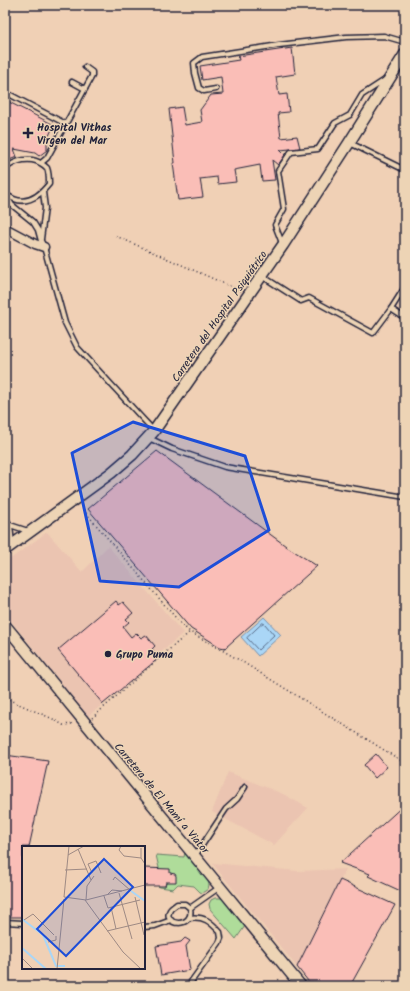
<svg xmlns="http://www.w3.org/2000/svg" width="410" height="991" font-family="Kalam,sans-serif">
	<rect width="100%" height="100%" fill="#f0d0b5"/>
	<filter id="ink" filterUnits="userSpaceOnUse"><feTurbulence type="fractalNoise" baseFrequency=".025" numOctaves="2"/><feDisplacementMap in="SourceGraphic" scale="8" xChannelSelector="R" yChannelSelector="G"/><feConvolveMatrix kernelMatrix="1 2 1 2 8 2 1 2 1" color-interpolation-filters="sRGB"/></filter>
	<g filter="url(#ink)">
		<!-- built -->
		<g fill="#ebc4b1">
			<path d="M 47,532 L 82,572 L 108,546 L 183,633 L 103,704 L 88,716 L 5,613 L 5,563 Z"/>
			<path d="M 228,772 L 283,794 L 308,808 L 274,845 L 212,812 Z"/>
			<path d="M 212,863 L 298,871 L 346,869 L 297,967 Z"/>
		</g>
		<!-- green -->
		<g fill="#afdc9a" stroke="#687f6a">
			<path d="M 185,852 L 208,881 L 209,885 L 208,889 L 202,893 L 200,892 L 194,886 L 178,884 L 173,889 L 160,887 L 158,886 L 159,868 L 156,855 L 184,857 Z"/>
			<path d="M 215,898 L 222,898 L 245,926 L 236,939 L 210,909 L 209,904 L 211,900 Z"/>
		</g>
		<!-- water -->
		<path fill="#aad6f6" stroke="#748eab" d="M 264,617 L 281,635 L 258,656 L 241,637 Z"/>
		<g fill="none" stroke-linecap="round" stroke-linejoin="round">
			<!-- shore -->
			<path stroke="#586a86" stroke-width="1" d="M 263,623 L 265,624 L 274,635 L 259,649 L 258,650 L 248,639 L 247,638 Z"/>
		</g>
		<!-- building -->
		<g fill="#fabeb7" stroke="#22223b">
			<path d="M 292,48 L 295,74 L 276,77 L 279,95 L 287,94 L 289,112 L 278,113 L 281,138 L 297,136 L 300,148 L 280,150 L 285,155 L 278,165 L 272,160 L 275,180 L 262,181 L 260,165 L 234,170 L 236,182 L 218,184 L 217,177 L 200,179 L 203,197 L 178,200 L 173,163 L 175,163 L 169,109 L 182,107 L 185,125 L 202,122 L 200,110 L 211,95 L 223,94 L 221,77 L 202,80 L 200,66 L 239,60 L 238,56 Z"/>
			<path d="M 5,100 L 54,125 L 47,140 L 47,150 L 39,156 L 35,153 L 14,149 L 17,157 L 9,160 L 5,150 Z"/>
			<path d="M 157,451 L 286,546 L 317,566 L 225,648 L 220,647 L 191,629 L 88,509 Z"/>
			<path d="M 116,601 L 119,605 L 123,602 L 133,613 L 126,619 L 129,622 L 123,627 L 131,637 L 136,633 L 141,638 L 146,635 L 155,646 L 152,649 L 159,658 L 103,704 L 58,650 Z"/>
			<path d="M 376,754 L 387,767 L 375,778 L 364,765 Z"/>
			<path d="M 5,755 L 48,761 L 29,847 L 23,847 L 23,917 L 5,917 Z"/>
			<path d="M 405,804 L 405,893 L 368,876 L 370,874 L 340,863 Z"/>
			<path d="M 144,868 L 170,869 L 170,873 L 175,874 L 176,876 L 176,882 L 166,882 L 165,886 L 144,886 Z"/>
			<path d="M 340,880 L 395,905 L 350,986 L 312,986 L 297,967 Z"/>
			<path d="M 185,938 L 190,941 L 186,946 L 190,970 L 161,975 L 156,946 L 181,942 Z"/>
		</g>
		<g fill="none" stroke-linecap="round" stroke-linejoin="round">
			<!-- service casing -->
			<g stroke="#22223b" stroke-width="7">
				<g id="service">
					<path d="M 72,82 L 85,89"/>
					<path d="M 216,89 L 204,91 L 199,88 L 195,73 L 194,63 L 202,57 L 279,45 L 346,37 L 384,36 L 405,42"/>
					<path d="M 5,92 L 66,124"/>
					<path d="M 350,143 L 405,170"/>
					<path d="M 41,163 L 47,158 L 92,76 L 92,72 L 85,67"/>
					<path d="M 5,169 C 15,160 31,156 42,164 C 44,165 46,167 47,168 C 49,173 49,179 49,184 C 38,198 23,207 7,195"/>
					<path d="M 5,194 L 12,205 L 33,222 L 38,230 L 41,241 L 44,247 L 65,323 L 77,347 L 141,417 L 154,431"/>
					<path d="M 41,239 L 45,208 L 43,192"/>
					<path d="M 282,243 L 275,225 L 284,209 L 278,171 L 291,152 L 318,149 L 335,123 L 350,115 L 362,95 L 385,80"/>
					<path d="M 262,276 L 301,301 L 309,298 L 373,333 L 391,309 L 405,287"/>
					<path d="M 391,309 L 405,318"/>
					<path d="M 149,438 L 172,449 L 225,467 L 405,497"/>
					<path d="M 5,518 L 10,525 L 28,531"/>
					<path d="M 10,525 L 12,544"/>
					<path d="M 195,856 L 226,809 L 237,799 L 245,787"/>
					<path d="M 177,904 L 185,904 L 190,908 C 195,929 161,926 170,910 C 171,908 175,906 177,904 Z"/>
					<path d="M 190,908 L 220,887"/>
					<path d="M 5,922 L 23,923"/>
					<path d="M 144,927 L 155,926 L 171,920"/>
					<path d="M 188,986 L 219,943 L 221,938 L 220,932 C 210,921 204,916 189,918"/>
				</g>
			</g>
			<!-- minor casing -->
			<g stroke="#22223b" stroke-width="11">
				<path id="minor" d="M 5,228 L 35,244 L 44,247"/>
			</g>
			<!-- tertiary casing -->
			<g stroke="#22223b" stroke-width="13">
				<g id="tertiary">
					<path d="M 5,550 L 111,473 L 132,455 L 154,431 L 283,245 L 349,143 L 405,54"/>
					<path d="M 5,625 L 220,887 L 301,986"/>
				</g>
			</g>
			<!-- path -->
			<g stroke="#22223b" stroke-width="1.5" stroke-dasharray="1 3" stroke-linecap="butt">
				<path d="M 116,236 L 241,291"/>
				<path d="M 86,513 L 181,624 L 190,632 L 241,661 L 405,763"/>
				<path d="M 5,698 L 53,719 L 63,725 L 71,724 L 73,723"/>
				<path d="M 92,718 L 159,658 L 190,632"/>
				<path d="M 273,986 L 281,977"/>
			</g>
			<!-- service -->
			<use href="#service" stroke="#edd4b5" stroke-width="4"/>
			<!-- minor -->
			<use href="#minor" stroke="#edd4b5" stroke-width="8"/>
			<!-- tertiary -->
			<use href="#tertiary" stroke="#edd4b5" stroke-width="10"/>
		</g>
	</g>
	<!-- marked area -->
	<path fill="#1d4ed8" fill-opacity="0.2" stroke="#1d4ed8" stroke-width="3" stroke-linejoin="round" d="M 133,422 L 245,456 L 269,530 L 179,587 L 100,581 L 72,453 Z"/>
	<!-- markers -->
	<g fill="#22223b" stroke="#edd4b5" stroke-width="1.5">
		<path d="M26 127h4v4h4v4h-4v4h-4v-4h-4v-4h4z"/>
		<circle cx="108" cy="654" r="4"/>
	</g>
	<g text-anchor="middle" stroke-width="3" stroke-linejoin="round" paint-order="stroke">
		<!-- poi labels -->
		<g font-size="11" font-weight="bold" fill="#22223b" stroke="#edd4b5" text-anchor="start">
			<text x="37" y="131">Hospital Vithas<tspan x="37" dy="13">Virgen del Mar</tspan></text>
			<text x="116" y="658">Grupo Puma</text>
		</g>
		<!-- street labels -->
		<g font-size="11" fill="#22223b" stroke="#edd4b5">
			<text transform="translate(219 316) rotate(-55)" y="4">Carretera del Hospital Psiquiátrico</text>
			<text transform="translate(162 798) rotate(50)" y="4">Carretera de El Mamí a Viator</text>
		</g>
	</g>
	<!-- overview -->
	<g transform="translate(22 846)">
		<rect width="123" height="123" fill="#f0d0b5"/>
		<path fill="none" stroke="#aad6f6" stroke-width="2" d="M 109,45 L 123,55M 0,73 L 21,89 L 34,120 L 43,120M 0,102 L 24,123"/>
		<path fill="none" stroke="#9e8a84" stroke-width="1" d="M 99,0 L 97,4 L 102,10 L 119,12M 119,2 L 119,12 L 123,18M 56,3 L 69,34M 46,9 L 62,0M 43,24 L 65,23M 70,27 L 66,18 L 74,15 L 79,27M 91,34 L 93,31 L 108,44M 97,47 L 110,93M 86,48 L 90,44 L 100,45M 82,50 L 86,62 L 118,54M 42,51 L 64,54 L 123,39M 42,51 L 47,0M 113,51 L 122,89M 63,54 L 101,106 L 119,123M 64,54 L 65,40 L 72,30M 89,61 L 94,83M 2,74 L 11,68 L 32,89M 85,85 L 123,76M 26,96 L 34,94 L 34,90M 0,112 L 11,123M 35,123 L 42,53"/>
		<path fill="#1d4ed8" fill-opacity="0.15" stroke="#1d4ed8" stroke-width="2" d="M 82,13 L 111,41 L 44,110 L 15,83 Z"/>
		<rect width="123" height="123" fill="none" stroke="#22223b" stroke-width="2"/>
	</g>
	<!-- margin -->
	<rect width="410" height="991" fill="none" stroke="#edd4b5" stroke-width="20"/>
	<rect x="10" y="10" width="390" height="971" fill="none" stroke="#22223b" stroke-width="1.5" filter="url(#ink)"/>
</svg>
